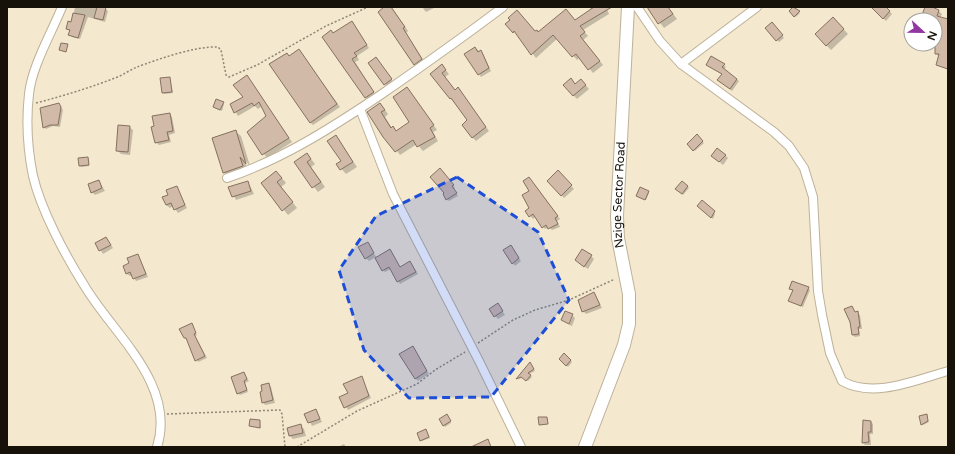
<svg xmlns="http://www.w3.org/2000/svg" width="955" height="454" font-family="'Varela Round',sans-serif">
	<rect width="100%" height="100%" fill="#f4e8ce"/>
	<!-- shadow -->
	<g fill="#0003">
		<path d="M 75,7 L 105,8 L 108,11 L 105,22 L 88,17 L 80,39 L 72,37 L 69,34 L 70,31 L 67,29 L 72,23 Z"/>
		<path d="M 386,7 L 390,7 L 393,9 L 408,31 L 406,33 L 426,64 L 419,68 L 415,64 Z"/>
		<path d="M 422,7 L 436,7 L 426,12 Z"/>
		<path d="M 590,7 L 606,7 L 609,14 L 583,30 L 588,36 L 583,40 L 603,65 L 593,73 L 580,57 L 577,60 L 558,38 L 536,58 L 518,35 L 506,24 L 538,33 L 575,21 L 591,10 Z"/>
		<path d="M 648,7 L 668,7 L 677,19 L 664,28 Z"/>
		<path d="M 794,7 L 800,13 L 796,17 L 790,11 Z"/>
		<path d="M 871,7 L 885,7 L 892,14 L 886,21 Z"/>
		<path d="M 927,7 L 939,11 L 942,14 L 940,18 L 948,20 L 948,70 L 937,65 L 940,57 L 936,54 L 935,20 L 921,20 Z"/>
		<path d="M 352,22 L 369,48 L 357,56 L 359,60 L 355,62 L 376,96 L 369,101 L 323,37 L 334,34 Z"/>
		<path d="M 838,23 L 848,34 L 831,50 L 826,45 Z"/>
		<path d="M 774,25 L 784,38 L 779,42 L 766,28 Z"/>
		<path d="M 475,48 L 483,54 L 491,71 L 481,77 L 466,55 Z"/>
		<path d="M 301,53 L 340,107 L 313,125 L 311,123 L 289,57 Z"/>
		<path d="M 376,58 L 394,83 L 388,87 L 370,63 Z"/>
		<path d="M 712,58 L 724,65 L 726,67 L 724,69 L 739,81 L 732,91 L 718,80 L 723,75 L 707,65 Z"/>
		<path d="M 442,66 L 449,74 L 445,77 L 455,91 L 461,93 L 489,131 L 476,141 L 472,137 L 469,121 L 431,74 Z"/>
		<path d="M 170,78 L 173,93 L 164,94 L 163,92 Z"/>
		<path d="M 571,79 L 576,85 L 584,83 L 589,89 L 577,99 L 564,85 Z"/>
		<path d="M 250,80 L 292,142 L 267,158 L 248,132 L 268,116 L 262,106 L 258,109 L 255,106 L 238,116 L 231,104 L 245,97 Z"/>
		<path d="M 407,88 L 437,130 L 433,132 L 438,141 L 423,151 L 417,144 L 400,155 L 369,112 L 380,104 L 388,114 L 385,117 L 392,128 L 397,132 L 411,122 Z"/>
		<path d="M 223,103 L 224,104 L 222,111 L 215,108 Z"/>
		<path d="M 59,104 L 63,110 L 60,127 L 53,126 L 46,129 L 44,127 Z"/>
		<path d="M 170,114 L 172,117 L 175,133 L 169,135 L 171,142 L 159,145 L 156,142 Z"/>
		<path d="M 129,127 L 133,130 L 130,155 L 121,154 L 117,150 Z"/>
		<path d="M 236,132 L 241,136 L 250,166 L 244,159 L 248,171 L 229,177 L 224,172 Z"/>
		<path d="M 336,136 L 357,167 L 346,174 L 338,165 L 342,162 Z"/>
		<path d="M 697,136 L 704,143 L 695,151 L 689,144 Z"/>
		<path d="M 307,154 L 315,164 L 311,167 L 325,187 L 318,192 L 295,163 Z"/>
		<path d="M 725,155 L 728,158 L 723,165 L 716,159 Z"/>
		<path d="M 88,158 L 89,166 L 81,167 L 80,165 Z"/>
		<path d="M 442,171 L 455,188 L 454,189 L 458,196 L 449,201 L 447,199 Z"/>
		<path d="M 558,172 L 574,189 L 564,198 L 548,181 Z"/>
		<path d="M 281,177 L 286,183 L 281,187 L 297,208 L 288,215 L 262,183 Z"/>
		<path d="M 531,180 L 560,219 L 557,221 L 560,227 L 552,230 L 549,227 L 545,229 L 536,216 L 533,219 L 526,211 L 530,208 Z"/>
		<path d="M 99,181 L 105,191 L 95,195 L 92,192 Z"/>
		<path d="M 248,182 L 254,194 L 236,200 L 230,188 Z"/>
		<path d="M 687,186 L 689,188 L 683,195 L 678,191 Z"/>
		<path d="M 176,187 L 187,208 L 178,213 L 173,206 L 170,208 L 166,205 L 169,195 Z"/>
		<path d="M 648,192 L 649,193 L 646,200 L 639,197 Z"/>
		<path d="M 702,202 L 715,214 L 713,219 L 698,206 Z"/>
		<path d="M 106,238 L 113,248 L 103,254 L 96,243 Z"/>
		<path d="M 367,243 L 377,258 L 390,250 L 400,268 L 410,262 L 418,274 L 400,284 L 391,269 L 385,272 L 383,270 L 376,257 L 369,261 L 366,258 Z"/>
		<path d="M 513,249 L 521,261 L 515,266 L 504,251 Z"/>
		<path d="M 138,255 L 148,277 L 136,281 L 132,275 L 130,276 L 127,274 L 124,267 L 130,264 Z"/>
		<path d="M 591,256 L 594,259 L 588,269 L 579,263 Z"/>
		<path d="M 790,288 L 808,288 L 810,290 L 803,307 L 789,301 L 793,291 Z"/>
		<path d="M 594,293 L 602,308 L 586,314 L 583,311 Z"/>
		<path d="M 498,304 L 505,315 L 498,319 L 495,316 Z"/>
		<path d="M 852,307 L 856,313 L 860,315 L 862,329 L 859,329 L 860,336 L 855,337 L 853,335 Z"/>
		<path d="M 573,316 L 575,318 L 572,326 L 569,325 Z"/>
		<path d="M 193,327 L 197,335 L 195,336 L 207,358 L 198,362 L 187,340 L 185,338 Z"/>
		<path d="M 413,347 L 429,374 L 418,381 L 416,379 Z"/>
		<path d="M 564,355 L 572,362 L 568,367 L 560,359 Z"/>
		<path d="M 530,363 L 535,371 L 529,374 L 532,377 L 528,381 L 523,377 L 518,380 Z"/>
		<path d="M 244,374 L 249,381 L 245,383 L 248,392 L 240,395 L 238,393 Z"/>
		<path d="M 361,377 L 371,398 L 348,410 L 341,398 L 349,394 Z"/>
		<path d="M 269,384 L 271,387 L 275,403 L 265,405 L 263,402 L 263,392 Z"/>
		<path d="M 316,410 L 322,422 L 312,426 L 306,414 Z"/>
		<path d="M 926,416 L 929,422 L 923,425 L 922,424 Z"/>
		<path d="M 448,417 L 451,423 L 445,427 L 444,425 Z"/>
		<path d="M 260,421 L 261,428 L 250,426 Z"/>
		<path d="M 864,421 L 871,422 L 873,424 L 873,434 L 870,434 L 871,445 L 865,445 L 863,443 Z"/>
		<path d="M 301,426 L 304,429 L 306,436 L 293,439 L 290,436 Z"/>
		<path d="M 426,430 L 430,438 L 422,441 L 421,440 Z"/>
		<path d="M 344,444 L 346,447 L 350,447 L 338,447 Z"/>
	</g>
	<!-- building -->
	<g fill="#d1baa7" stroke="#867160">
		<path d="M 97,7 L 106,7 L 103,20 L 94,18 Z"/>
		<path d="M 384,7 L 391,7 L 405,27 L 403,28 L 422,59 L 414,65 L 378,12 Z"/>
		<path d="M 594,7 L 612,7 L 580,26 L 585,32 L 580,36 L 600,61 L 588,70 L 576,54 L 572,57 L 553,35 L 531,55 L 514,31 L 513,33 L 505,24 L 510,20 L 508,18 L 517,10 L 535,31 L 537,30 L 538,32 L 566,9 L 575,20 Z"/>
		<path d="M 647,7 L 668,7 L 673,14 L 658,24 Z"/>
		<path d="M 793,7 L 800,11 L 794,17 L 789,11 Z"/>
		<path d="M 871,7 L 886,7 L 890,11 L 883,19 Z"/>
		<path d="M 925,7 L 932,7 L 939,10 L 937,16 L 948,19 L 948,69 L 936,65 L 939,54 L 935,54 L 935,20 L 920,20 Z"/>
		<path d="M 73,13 L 85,15 L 78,38 L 68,35 L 70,30 L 66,29 L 68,21 L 71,22 Z"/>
		<path d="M 833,17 L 844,29 L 826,46 L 815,34 Z"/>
		<path d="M 352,21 L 367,45 L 354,53 L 357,56 L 352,59 L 374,92 L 365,98 L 322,37 L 331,30 L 333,33 Z"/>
		<path d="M 772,22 L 783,35 L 776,41 L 765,28 Z"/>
		<path d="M 61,43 L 68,44 L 66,52 L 59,50 Z"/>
		<path d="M 475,47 L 478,52 L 481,50 L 489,68 L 478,75 L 464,54 Z"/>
		<path d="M 299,49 L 337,104 L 310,123 L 269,64 L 287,53 L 289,56 Z"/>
		<path d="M 711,56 L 725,64 L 722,67 L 737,79 L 730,89 L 717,80 L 722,74 L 706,65 Z"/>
		<path d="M 376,57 L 392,79 L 384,85 L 368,63 Z"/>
		<path d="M 442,64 L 446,70 L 442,73 L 455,90 L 458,87 L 486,127 L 472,138 L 462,125 L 467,120 L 451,98 L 450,99 L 430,74 Z"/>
		<path d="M 247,75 L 289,138 L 262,155 L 247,132 L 266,116 L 259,102 L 254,106 L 252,103 L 234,113 L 230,104 L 243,97 L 233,85 Z"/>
		<path d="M 170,77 L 172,92 L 162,93 L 160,78 Z"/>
		<path d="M 571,78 L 575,84 L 581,79 L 586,85 L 573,96 L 563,85 Z"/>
		<path d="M 407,87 L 434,125 L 430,128 L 435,137 L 417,147 L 413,140 L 395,152 L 383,137 L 367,112 L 380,103 L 385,110 L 381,112 L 391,128 L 393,126 L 396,131 L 409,122 L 393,97 Z"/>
		<path d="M 216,99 L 224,102 L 220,110 L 213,107 Z"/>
		<path d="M 59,103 L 61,107 L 58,125 L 50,125 L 43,128 L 40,108 Z"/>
		<path d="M 170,113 L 173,131 L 167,132 L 169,140 L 155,143 L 151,127 L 154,126 L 152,116 Z"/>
		<path d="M 118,125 L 130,126 L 128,152 L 116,151 Z"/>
		<path d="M 236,130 L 246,164 L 240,157 L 243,166 L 223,173 L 212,138 Z"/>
		<path d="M 697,134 L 703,141 L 693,151 L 687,144 Z"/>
		<path d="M 336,135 L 353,162 L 340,170 L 336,164 L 341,161 L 327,141 Z"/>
		<path d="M 717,148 L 726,155 L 719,162 L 711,156 Z"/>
		<path d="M 307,153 L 311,159 L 307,162 L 321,182 L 312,188 L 294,162 Z"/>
		<path d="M 88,157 L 89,165 L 79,166 L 78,158 Z"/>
		<path d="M 440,168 L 454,185 L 452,186 L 457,193 L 446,200 L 443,194 L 444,193 L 430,177 Z"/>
		<path d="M 558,170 L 572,185 L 561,196 L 547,181 Z"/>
		<path d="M 276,171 L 282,178 L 277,182 L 293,202 L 282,211 L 261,183 Z"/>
		<path d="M 529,177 L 558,216 L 555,218 L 558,224 L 548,229 L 546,225 L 542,228 L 533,214 L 529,217 L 525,211 L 529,208 L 522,195 L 529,191 L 523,181 Z"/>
		<path d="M 99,180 L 102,188 L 91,193 L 88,184 Z"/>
		<path d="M 248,181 L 251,191 L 232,197 L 228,187 Z"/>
		<path d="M 682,181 L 688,186 L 682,194 L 675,189 Z"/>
		<path d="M 177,186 L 185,205 L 174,210 L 171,203 L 166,205 L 162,197 L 168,195 L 166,190 Z"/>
		<path d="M 640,187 L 649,191 L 645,200 L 636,196 Z"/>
		<path d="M 702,200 L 715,211 L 711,218 L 697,206 Z"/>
		<path d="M 106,237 L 111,245 L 99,251 L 95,243 Z"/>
		<path d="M 368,242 L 374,253 L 365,259 L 358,247 Z"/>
		<path d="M 511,245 L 519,258 L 512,264 L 503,250 Z"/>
		<path d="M 390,249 L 400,267 L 410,261 L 416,272 L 397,282 L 389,267 L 382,271 L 375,258 Z"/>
		<path d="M 582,249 L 592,255 L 584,267 L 575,260 Z"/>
		<path d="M 138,254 L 146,274 L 133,279 L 130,272 L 126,274 L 123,266 L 129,263 L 127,258 Z"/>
		<path d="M 792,281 L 809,287 L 801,306 L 788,301 L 793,290 L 789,289 Z"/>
		<path d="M 594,292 L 600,305 L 582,312 L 578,300 Z"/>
		<path d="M 498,303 L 503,311 L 494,317 L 489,309 Z"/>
		<path d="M 852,306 L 855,312 L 858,311 L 860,327 L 858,327 L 859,334 L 852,335 L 850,322 L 844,309 Z"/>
		<path d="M 565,311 L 573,314 L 569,324 L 561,320 Z"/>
		<path d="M 192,323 L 196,333 L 194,334 L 205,356 L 195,361 L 186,338 L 184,338 L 179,329 Z"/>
		<path d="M 413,346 L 427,371 L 415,379 L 399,354 Z"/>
		<path d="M 564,353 L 571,360 L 566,366 L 559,359 Z"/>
		<path d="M 530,362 L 534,369 L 528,373 L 531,375 L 526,381 L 521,377 L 516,379 Z"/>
		<path d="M 244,372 L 247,379 L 244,381 L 247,390 L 237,394 L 231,377 Z"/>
		<path d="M 362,376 L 369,396 L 344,408 L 339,397 L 348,393 L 343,384 Z"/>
		<path d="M 269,383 L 273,400 L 262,403 L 260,392 L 262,391 L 261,385 Z"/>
		<path d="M 316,409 L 320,419 L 308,423 L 304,414 Z"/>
		<path d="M 447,414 L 451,421 L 443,426 L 439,419 Z"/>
		<path d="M 927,414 L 928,421 L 921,425 L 919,416 Z"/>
		<path d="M 538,417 L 547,417 L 548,424 L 539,425 Z"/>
		<path d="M 250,419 L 260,420 L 260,428 L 249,426 Z"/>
		<path d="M 863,420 L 871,421 L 871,432 L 868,432 L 869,442 L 862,443 Z"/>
		<path d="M 301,424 L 303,433 L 289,436 L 287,428 Z"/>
		<path d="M 426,429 L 429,437 L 420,441 L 417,433 Z"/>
		<path d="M 488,439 L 491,447 L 471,447 Z"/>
	</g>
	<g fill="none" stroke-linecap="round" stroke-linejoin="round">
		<!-- minor casing -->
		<g stroke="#bdb199" stroke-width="10">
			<g id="minor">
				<path d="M 62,7 C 51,34 32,66 29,94 C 26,120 28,151 33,176 C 41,210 65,255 84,285 C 112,333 177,384 157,447"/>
				<path d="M 637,7 L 660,41 L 681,64 L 774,132 L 789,146 L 804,168 L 813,197 L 818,291 L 822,315 L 830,353 L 842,381 C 873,399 916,380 948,371"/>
				<path d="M 681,64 L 757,7"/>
				<path d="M 360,109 L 393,194 L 479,361 L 521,447"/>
				<path d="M 227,178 C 283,159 331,128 379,96 C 421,67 462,38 503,7"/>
			</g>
		</g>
		<!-- secondary casing -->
		<g stroke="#bdb199" stroke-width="14">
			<g id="secondary">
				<path id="s1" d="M 585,447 L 624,345 L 629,324 L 629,294 L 618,238 L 617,216 L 628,7"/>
			</g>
		</g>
		<!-- path -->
		<g stroke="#8e8674" stroke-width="1.5" stroke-dasharray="2 2" stroke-linecap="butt">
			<path d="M 36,103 C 63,96 89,88 115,78 C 123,75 130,70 137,67 C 159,59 195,46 218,47 L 221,50 L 226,75 L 229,77 L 257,65 L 326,26 L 368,7"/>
			<path d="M 478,343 L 513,320 L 535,310 L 569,300 L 615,279"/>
			<path d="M 167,414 L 280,410 L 282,414 L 285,447"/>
			<path d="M 297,447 L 357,411 L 417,384 L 435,370 L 465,352"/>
		</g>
		<!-- minor -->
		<use href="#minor" stroke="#fff" stroke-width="8"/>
		<!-- secondary -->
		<use href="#secondary" stroke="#fff" stroke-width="12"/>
	</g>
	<!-- marked area -->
	<path fill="#1d4ed8" fill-opacity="0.2" stroke="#1d4ed8" stroke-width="3" stroke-dasharray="8 5" stroke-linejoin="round" d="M 457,177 L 538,232 L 569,300 L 491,397 L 409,398 L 364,350 L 339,270 L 376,216 Z"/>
	<g text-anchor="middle" stroke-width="3" stroke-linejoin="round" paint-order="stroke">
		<!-- street labels -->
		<g font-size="12" fill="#161209" stroke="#fff">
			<text dy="4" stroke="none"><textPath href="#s1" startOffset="261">Nzige Sector Road</textPath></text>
		</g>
	</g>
	<!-- border -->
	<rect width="955" height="454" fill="none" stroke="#161209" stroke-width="16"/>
	<!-- north arrow -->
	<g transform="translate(923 32) rotate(112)"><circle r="19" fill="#ffffff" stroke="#a2a09d"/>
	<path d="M0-3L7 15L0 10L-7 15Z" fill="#9037a2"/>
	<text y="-6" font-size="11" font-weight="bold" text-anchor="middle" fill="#161209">N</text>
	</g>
</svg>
